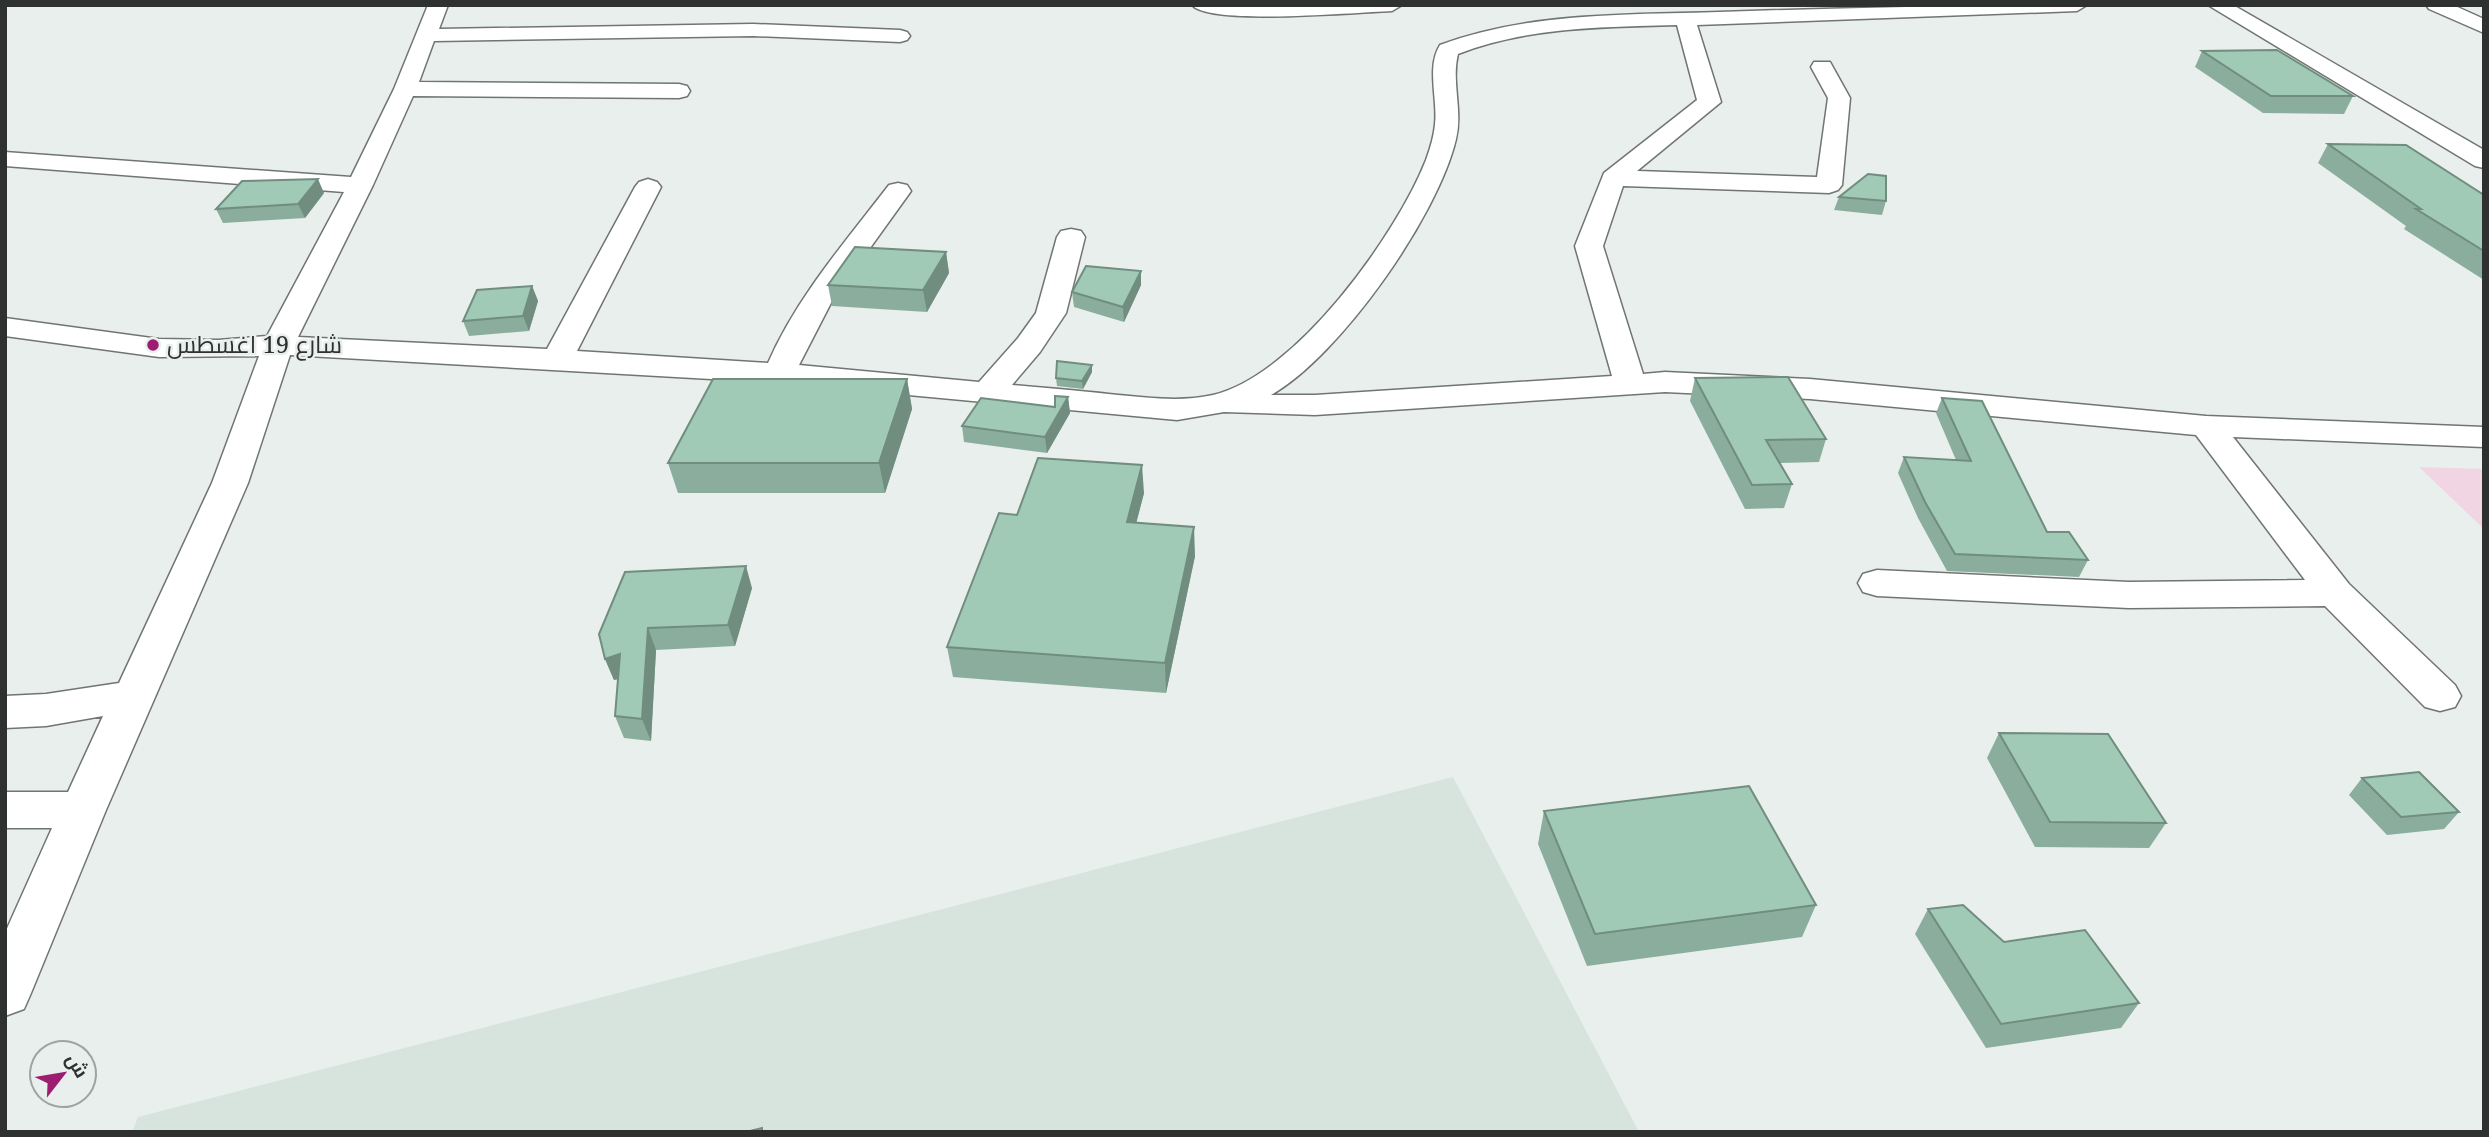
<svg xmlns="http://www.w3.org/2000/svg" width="2489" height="1137" font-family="'Noto Serif',Cairo,serif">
	<rect width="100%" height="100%" fill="#e9efec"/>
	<!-- built -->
	<path fill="#d7e4dd" d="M 1453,777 L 1639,1132 L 132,1132 L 138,1117 Z"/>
	<!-- green -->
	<path fill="#f2d5e3" d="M 2419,467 L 2484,469 L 2484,529 Z"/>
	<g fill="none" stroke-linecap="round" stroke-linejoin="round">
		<!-- minor casing -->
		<g stroke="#707573" stroke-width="3">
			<g id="minor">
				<path d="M 428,5 L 448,5 L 439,29 L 753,24 L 900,30 L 907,32 L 910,36 L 907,40 L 900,42 L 753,36 L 434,41 L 419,82 L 679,84 L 687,86 L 690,91 L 687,96 L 679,98 L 413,96 L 373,185 L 298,337 L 547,349 L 635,187 L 639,182 L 648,179 L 657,182 L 661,187 L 577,351 L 768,363 C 797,297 845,242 889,185 L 898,183 L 907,185 L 911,191 L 832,301 L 799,365 L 979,382 L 1018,338 L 1036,313 L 1057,237 L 1061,231 L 1071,229 L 1081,231 L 1085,237 L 1066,313 L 1040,352 L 1012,385 C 1047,388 1082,391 1118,395 C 1150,398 1181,402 1213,395 C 1295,376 1396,236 1426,160 C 1430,149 1434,136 1435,124 C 1438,100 1426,67 1440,45 C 1530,12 1625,15 1719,12 C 1842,8 1964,5 2087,5 L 2077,11 L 1697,25 L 1721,102 L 1637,171 L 1817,177 L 1828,98 L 1811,67 L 1814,62 L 1830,62 L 1850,98 L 1842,185 L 1838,190 L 1829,193 L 1623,186 L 1603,246 L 1643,374 L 1665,372 L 1810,379 L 2206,416 L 2484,427 L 2484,447 L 2233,437 L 2349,584 L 2455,685 L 2461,696 L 2455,707 L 2440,711 L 2425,707 L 2325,606 L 2129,608 L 1877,596 L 1863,592 L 1858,583 L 1863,574 L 1877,570 L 2129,582 L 2305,580 L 2196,435 L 1810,399 L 1665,392 L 1315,415 L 1224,412 L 1177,420 L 780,383 L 290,355 L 248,483 L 106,810 L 31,993 L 24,1009 L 5,1016 L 5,933 L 52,828 L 5,828 L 5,792 L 68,792 L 103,716 L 46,726 L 5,728 L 5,696 L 46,694 L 119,683 L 212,483 L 259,356 L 159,357 L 5,336 L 5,318 L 159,339 L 218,340 L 267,336 L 344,192 L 5,166 L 5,152 L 351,177 L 394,89 ZM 1677,25 L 1697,100 L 1604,173 L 1575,246 L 1612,376 L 1315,395 L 1271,395 C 1340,356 1438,216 1456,139 C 1463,110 1451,82 1458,54 C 1527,27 1603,27 1677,25 Z"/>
				<path d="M 1192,5 L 1402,5 L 1392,11 C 1359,12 1209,26 1192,5 Z"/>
				<path d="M 2208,5 L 2233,5 L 2484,150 L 2484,168 L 2475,166 Z"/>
				<path d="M 2426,5 L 2453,5 L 2484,19 L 2484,33 L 2429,9 Z"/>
			</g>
		</g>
		<!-- minor -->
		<use href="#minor" fill="#fff" fill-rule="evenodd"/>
	</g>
	<!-- wall -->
	<g fill="#8aad9d">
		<path d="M 2202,51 L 2353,96 L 2344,114 L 2263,113 L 2195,67 Z"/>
		<path d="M 2328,144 L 2484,195 L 2484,280 L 2404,229 L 2406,226 L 2318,163 Z"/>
		<path d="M 324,193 L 305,218 L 223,223 L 216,209 Z"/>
		<path d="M 1839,197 L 1886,201 L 1882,215 L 1834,210 Z"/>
		<path d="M 946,252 L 949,273 L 927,312 L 832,306 L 828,285 Z"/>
		<path d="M 1141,285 L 1124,322 L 1074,307 L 1072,292 Z"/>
		<path d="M 532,286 L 538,301 L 529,331 L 469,336 L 463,321 Z"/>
		<path d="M 1092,372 L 1083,389 L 1057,386 L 1056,378 Z"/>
		<path d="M 1695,378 L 1826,439 L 1819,462 L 1780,463 L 1792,484 L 1784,508 L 1745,509 L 1690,401 Z"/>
		<path d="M 907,379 L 912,409 L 885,493 L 678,493 L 668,463 Z"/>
		<path d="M 1068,397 L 1070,413 L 1047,453 L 964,442 L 962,426 L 1055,407 Z"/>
		<path d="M 1942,398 L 2047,532 L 2088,560 L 2079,577 L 1947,571 L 1918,518 L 1898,473 L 1904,457 L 1956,460 L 1936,413 Z"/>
		<path d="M 1144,493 L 1136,523 L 1195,556 L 1166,693 L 953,677 L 947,647 L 1017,515 Z"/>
		<path d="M 752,588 L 735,646 L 656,650 L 651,741 L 624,738 L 615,716 L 618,679 L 614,680 L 605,659 L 599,634 Z"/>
		<path d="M 1999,733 L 2166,823 L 2149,848 L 2035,847 L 1987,758 Z"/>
		<path d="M 2362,778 L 2459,812 L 2444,829 L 2387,835 L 2349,795 Z"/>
		<path d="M 1544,811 L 1816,905 L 1802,937 L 1587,966 L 1538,844 Z"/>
		<path d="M 1928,909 L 2004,942 L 2139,1003 L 2121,1028 L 1986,1048 L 1915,934 Z"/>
	</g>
	<!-- shaded-wall -->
	<g fill="#708d7f">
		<path d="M 318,179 L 324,193 L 305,218 L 298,204 Z"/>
		<path d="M 946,252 L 949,273 L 927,312 L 923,290 Z"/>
		<path d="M 1141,271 L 1141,285 L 1124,322 L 1123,307 Z"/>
		<path d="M 532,286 L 538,301 L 529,331 L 523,316 Z"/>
		<path d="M 1092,365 L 1092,372 L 1083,389 L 1082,381 Z"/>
		<path d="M 907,379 L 912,409 L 885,493 L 879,463 Z"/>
		<path d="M 1068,397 L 1070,413 L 1047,453 L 1045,437 Z"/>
		<path d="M 1142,465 L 1144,493 L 1129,551 L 1127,522 Z"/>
		<path d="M 1194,527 L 1195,556 L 1166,693 L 1165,663 Z"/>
		<path d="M 746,566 L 752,588 L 735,646 L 728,625 Z"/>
		<path d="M 648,628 L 656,650 L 651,741 L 642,719 Z"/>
		<path d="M 620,654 L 629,676 L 614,680 L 605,659 Z"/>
	</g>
	<!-- building -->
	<g fill="#a0c9b6" stroke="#708d7f" stroke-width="2">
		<path d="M 2277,50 L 2353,96 L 2271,96 L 2202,51 Z"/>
		<path d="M 2328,144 L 2406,145 L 2484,195 L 2484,251 L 2416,209 L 2421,209 Z"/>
		<path d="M 1868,174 L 1886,176 L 1886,201 L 1839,197 Z"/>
		<path d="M 318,179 L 298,204 L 216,209 L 242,181 Z"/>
		<path d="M 855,247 L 946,252 L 923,290 L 828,285 Z"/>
		<path d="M 1086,266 L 1141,271 L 1123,307 L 1072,292 Z"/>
		<path d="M 532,286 L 523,316 L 463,321 L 477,290 Z"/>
		<path d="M 1057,361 L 1092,365 L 1082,381 L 1056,378 Z"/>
		<path d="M 1788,377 L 1826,439 L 1766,440 L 1792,484 L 1752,485 L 1695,378 Z"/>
		<path d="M 713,379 L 907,379 L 879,463 L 668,463 Z"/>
		<path d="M 1055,396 L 1068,397 L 1045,437 L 962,426 L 981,398 L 1055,407 Z"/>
		<path d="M 1942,398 L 1982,401 L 2047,532 L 2069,532 L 2088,560 L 1955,554 L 1925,502 L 1904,457 L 1971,461 Z"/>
		<path d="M 1038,458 L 1142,465 L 1127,522 L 1194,527 L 1165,663 L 947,647 L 999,513 L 1017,515 Z"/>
		<path d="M 746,566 L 728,625 L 648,628 L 642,719 L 615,716 L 620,654 L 605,659 L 599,634 L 625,572 Z"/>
		<path d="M 1999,733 L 2108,734 L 2166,823 L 2050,822 Z"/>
		<path d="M 2419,772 L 2459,812 L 2401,817 L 2362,778 Z"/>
		<path d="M 1749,786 L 1816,905 L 1595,934 L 1544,811 Z"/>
		<path d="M 1963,905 L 2004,942 L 2085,930 L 2139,1003 L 2001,1024 L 1928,909 Z"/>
		<path d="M 762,1128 L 762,1132 L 746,1132 Z"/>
	</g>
	<!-- markers -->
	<circle fill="#9d1e71" stroke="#e9efec" stroke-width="2.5" cx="153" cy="345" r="7"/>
	<g text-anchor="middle" stroke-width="5" stroke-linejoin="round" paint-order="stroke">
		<!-- poi labels -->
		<g font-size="24" fill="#2f3130" stroke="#e9efec" text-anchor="start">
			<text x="167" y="353">شارع 19 اغسطس</text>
		</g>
	</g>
	<!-- border -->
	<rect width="2489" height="1137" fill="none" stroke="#2f3130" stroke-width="14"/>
	<!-- north arrow -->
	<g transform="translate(63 1074) rotate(59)"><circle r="33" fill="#e9efec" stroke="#9fa3a1" stroke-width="2"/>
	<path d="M0-5L12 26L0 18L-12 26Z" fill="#9d1e71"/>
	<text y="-10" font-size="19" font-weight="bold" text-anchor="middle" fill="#2f3130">ش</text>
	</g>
</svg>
